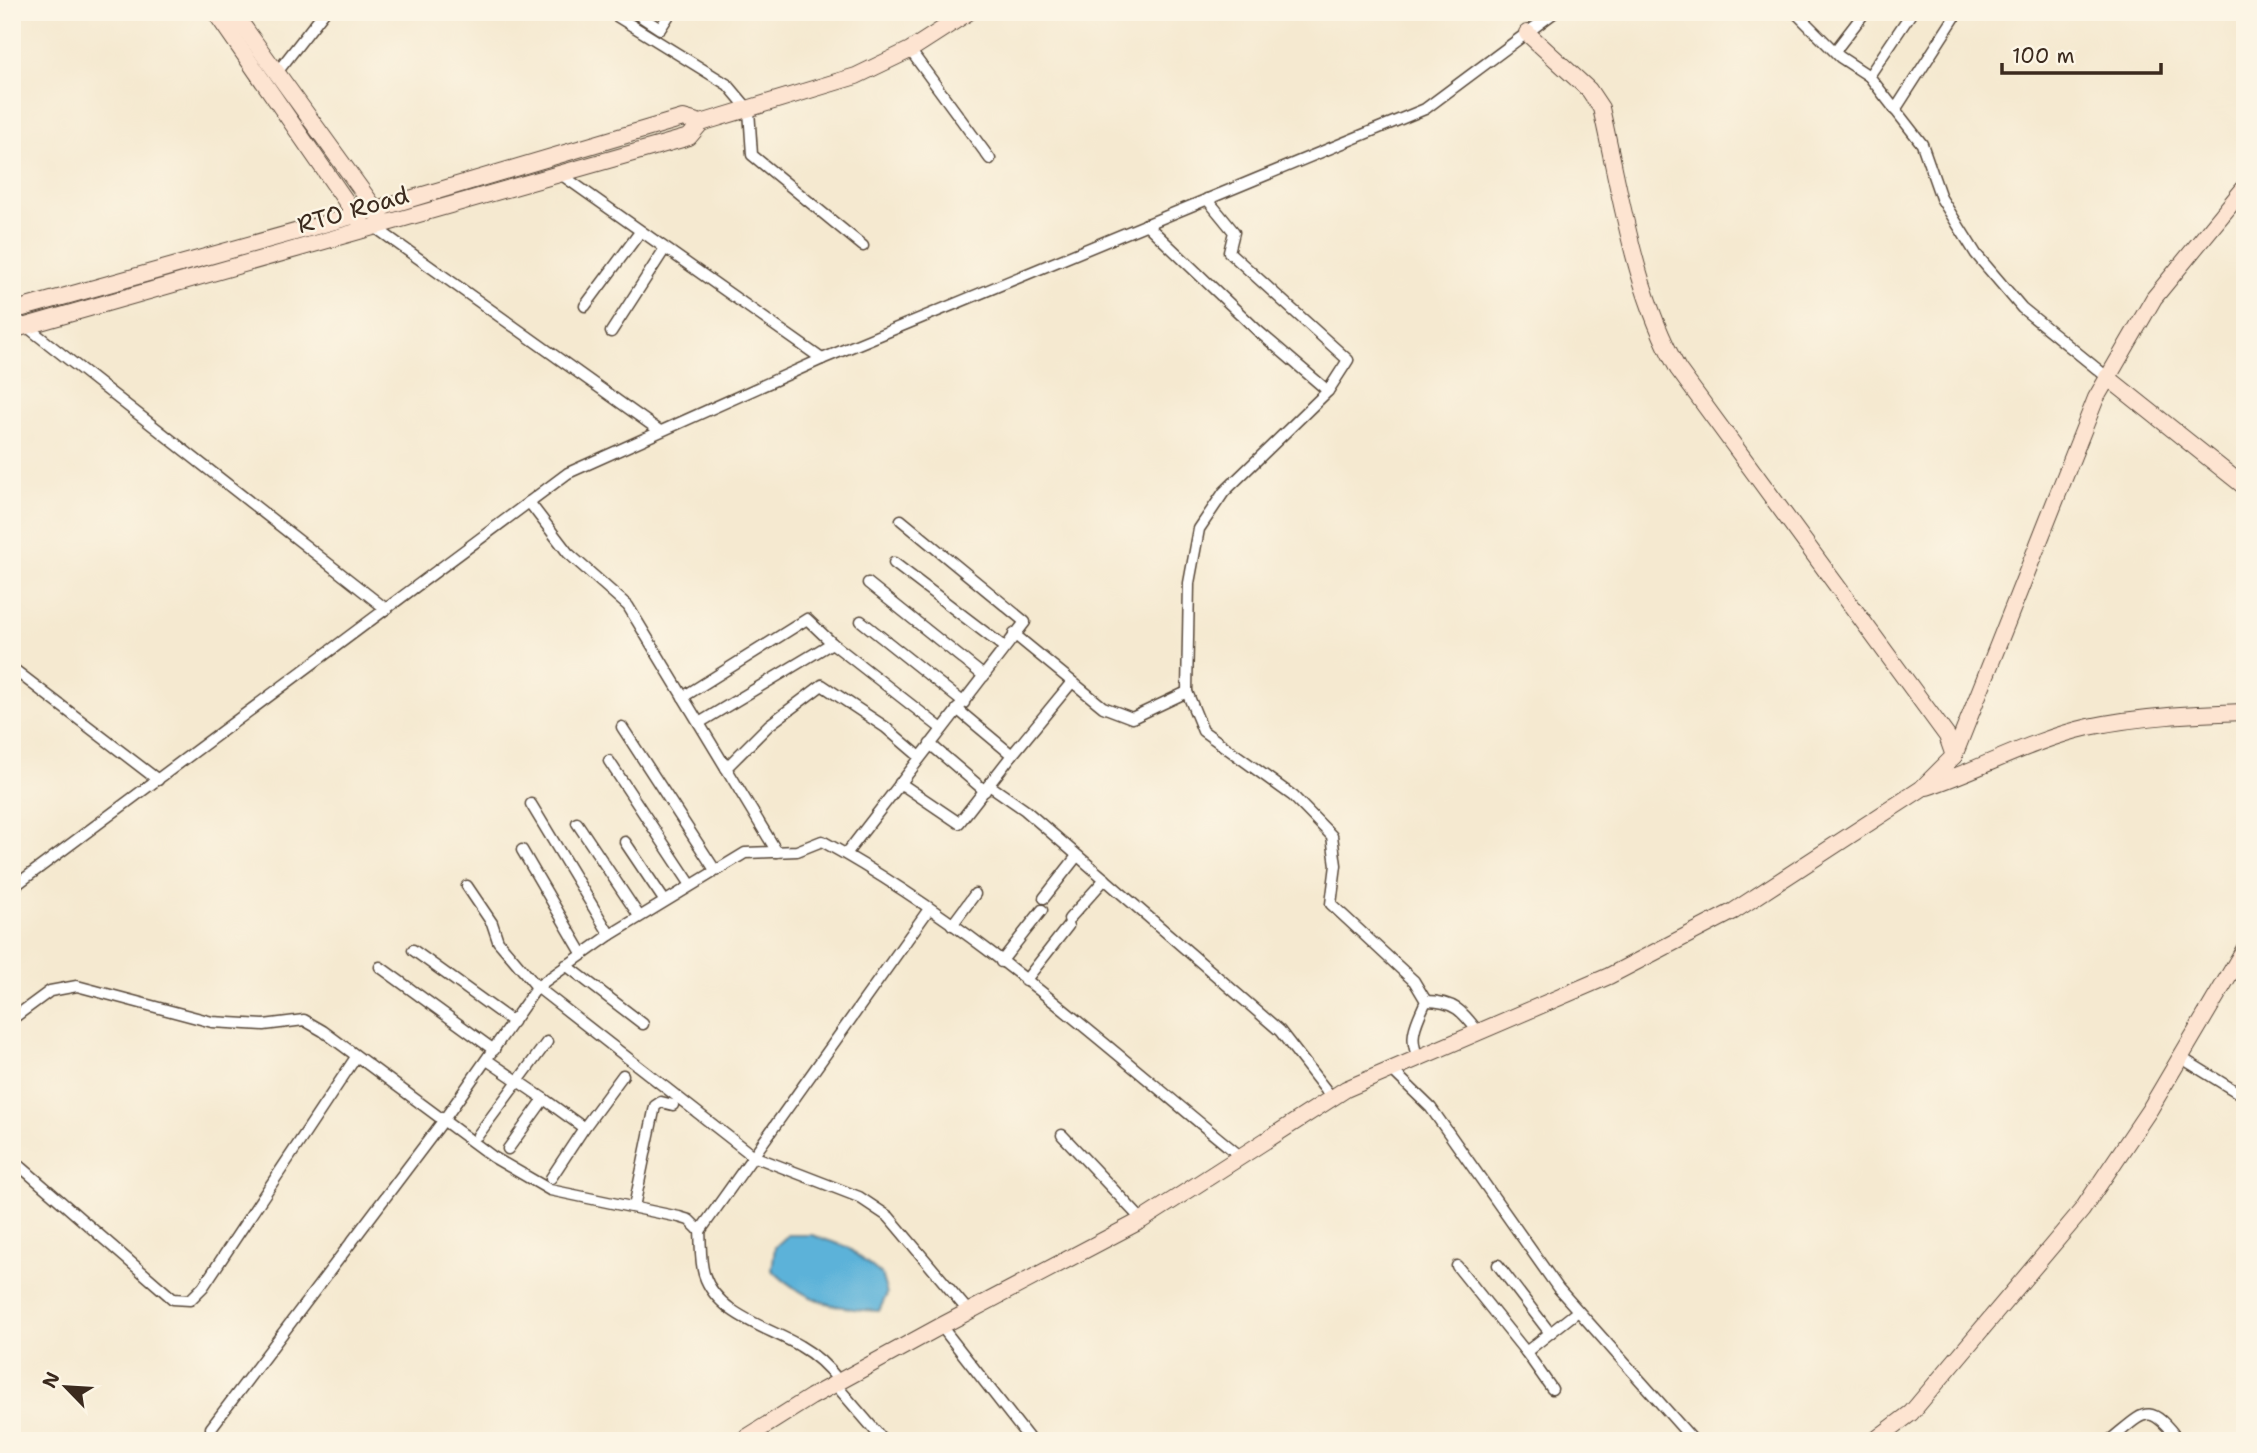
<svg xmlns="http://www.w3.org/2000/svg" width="2257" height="1453" font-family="'Shantell Sans',sans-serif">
	<rect width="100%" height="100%" fill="#fcf5e5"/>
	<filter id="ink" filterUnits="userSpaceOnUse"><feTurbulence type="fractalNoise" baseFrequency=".0143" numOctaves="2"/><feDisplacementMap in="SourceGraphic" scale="14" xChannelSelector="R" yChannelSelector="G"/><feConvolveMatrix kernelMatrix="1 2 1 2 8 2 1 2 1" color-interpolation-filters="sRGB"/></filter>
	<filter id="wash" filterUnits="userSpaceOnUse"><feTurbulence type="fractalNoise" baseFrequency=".00686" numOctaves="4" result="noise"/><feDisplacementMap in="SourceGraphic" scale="28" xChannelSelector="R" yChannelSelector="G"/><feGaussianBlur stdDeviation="1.57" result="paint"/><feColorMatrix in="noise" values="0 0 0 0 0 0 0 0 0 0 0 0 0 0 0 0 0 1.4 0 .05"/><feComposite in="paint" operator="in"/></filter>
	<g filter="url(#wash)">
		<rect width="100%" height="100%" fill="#f5e9d0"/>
		<!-- water -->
		<path fill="#5cb2d9" stroke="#4c6e7c" stroke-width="2" d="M 788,1235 L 812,1235 L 847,1247 L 881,1274 L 887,1294 L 879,1311 C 836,1310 803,1300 772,1270 L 775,1247 Z"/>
	</g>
	<g filter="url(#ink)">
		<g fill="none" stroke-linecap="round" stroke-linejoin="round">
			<!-- street casing -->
			<g stroke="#574739" stroke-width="13">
				<g id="street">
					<path d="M 610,12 L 728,85 L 749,110 L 752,155 L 863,246"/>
					<path d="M 634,12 L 660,29 L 671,12"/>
					<path d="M 1795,12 L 1840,57 L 1869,76 L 1922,144 L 1941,198 L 1976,254 L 2022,308 L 2107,377"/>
					<path d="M 910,50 L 990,159"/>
					<path d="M 1835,51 L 1865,12"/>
					<path d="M 275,75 L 324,12"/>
					<path d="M 1869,76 L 1912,12"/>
					<path d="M 1895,110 L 1958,12"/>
					<path d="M 559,173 L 822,359"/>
					<path d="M 1146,224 L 1258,331 L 1328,391 L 1348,360 L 1229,252 L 1234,232 L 1207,199"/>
					<path d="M 376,228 L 660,431"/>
					<path d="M 585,306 L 640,232"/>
					<path d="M 12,315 L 386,609"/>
					<path d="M 611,332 L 664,250"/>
					<path d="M 1328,391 L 1224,492 L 1199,529 L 1189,583 L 1187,692 L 1203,731 L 1293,796 L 1332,836 L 1336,865 L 1331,904 L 1414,981 L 1426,1001 C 1417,1021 1407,1038 1419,1058"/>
					<path d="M 529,502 L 568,553 L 628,606 L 777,852"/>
					<path d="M 894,563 L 1004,647"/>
					<path d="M 868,583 L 984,676"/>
					<path d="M 861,621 L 964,703"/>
					<path d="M 1014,634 L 1103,707 L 1132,718 L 1187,692"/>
					<path d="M 12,668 L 158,780"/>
					<path d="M 683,697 L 807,619 L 832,643"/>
					<path d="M 957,709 L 1012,755 L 1072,682"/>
					<path d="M 699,723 L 832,643 L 942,729"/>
					<path d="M 622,727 L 715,870"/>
					<path d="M 930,744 L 985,791"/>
					<path d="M 609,761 L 691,885"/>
					<path d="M 726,768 L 769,725 L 822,685 L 885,727 L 920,757"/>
					<path d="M 900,783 L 959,823 L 1012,755"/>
					<path d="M 989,785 L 1025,810 L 1280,1031 L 1332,1098"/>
					<path d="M 531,804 L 610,935"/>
					<path d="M 577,823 L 639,916"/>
					<path d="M 625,842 L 664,900"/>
					<path d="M 522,850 L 582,953"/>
					<path d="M 846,854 L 1025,622 L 901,520"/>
					<path d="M 467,886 L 492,923 L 498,941 L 537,987 L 753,1156 L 859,1197 L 889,1217 L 969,1312"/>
					<path d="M 12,888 L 568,473 L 822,359 L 1425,109 L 1555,12"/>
					<path d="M 1044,898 L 1077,856"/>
					<path d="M 1069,919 L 1105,879"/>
					<path d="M 952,925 L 975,894"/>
					<path d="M 413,950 L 513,1022"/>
					<path d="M 1001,962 L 1042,910"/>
					<path d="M 566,965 L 643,1024"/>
					<path d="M 380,967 L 494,1050"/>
					<path d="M 2232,970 L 2245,978"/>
					<path d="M 1025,981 L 1068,926"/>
					<path d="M 1426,1001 C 1455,1001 1463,1012 1479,1033"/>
					<path d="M 12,1019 L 50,991 L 77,986 L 212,1022 L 264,1025 L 304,1020 L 323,1031 L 493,1157 L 550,1190 L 679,1217 L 689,1220 L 700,1231 L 929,909"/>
					<path d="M 2180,1057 L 2245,1097"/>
					<path d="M 487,1060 L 544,1099 L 508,1149"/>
					<path d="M 1392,1070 L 1431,1108 L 1558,1288 L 1694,1441"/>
					<path d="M 544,1099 L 584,1128 L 623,1075"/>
					<path d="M 478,1135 L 547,1042"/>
					<path d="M 1062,1135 L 1142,1220"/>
					<path d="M 12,1159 L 173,1299 L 190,1300 L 203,1287 L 356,1057"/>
					<path d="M 551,1178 L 584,1128"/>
					<path d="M 634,1207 L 655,1106 L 661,1102 L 673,1105"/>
					<path d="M 700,1231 C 701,1244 700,1261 704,1274 C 717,1315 768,1327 800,1346 C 816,1355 829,1368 840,1382"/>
					<path d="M 1498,1265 L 1550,1333"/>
					<path d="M 1457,1266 L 1526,1352"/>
					<path d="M 941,1326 L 1031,1441"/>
					<path d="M 835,1384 L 884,1441"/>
					<path d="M 1552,1389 L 1526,1352 L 1578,1311"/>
					<path d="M 211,1428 L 443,1121 L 537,987 L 610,935 L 745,853 L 797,851 L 822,841 C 975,925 1106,1047 1240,1156"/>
					<path d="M 2109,1441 C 2145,1412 2148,1400 2179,1441"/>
				</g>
			</g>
			<!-- secondary casing -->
			<g stroke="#574739" stroke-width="18">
				<g id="secondary">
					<path d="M 215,12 L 361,223"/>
					<path d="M 233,12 L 381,217"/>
					<path d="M 1527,33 L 1589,90 L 1601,108 C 1621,195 1634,291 1678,369 L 1947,736 L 1954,756"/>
					<path d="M 12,311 L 356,215 L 683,118 L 701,123 L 856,76 L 910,50 L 969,12"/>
					<path d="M 12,330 L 689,137 L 701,123"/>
					<path d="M 2107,377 L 2245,487"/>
					<path d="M 1927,787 C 1981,769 2032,740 2089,727 C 2140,716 2193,714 2245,712"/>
					<path d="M 741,1441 L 811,1397 L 941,1326 L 1142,1220 L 1346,1089 L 1609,976 L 1734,911 L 1921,789 L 1954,756 L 2096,398 L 2154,298 L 2245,187"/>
					<path d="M 1874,1441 L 1911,1413 L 2082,1210 L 2150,1109 L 2245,948"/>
				</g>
			</g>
			<!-- street -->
			<use href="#street" stroke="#fff" stroke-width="10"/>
			<!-- secondary -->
			<use href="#secondary" stroke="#fde4d1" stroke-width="16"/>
		</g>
	</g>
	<g text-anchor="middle" stroke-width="5" stroke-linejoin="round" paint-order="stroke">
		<!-- street labels -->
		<g font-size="24" fill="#3b2a1e" stroke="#fcf5e5">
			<text transform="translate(353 210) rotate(-16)" y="8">RTO Road</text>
		</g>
	</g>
	<!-- margin -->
	<rect width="2257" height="1453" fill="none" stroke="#fcf5e5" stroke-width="42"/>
	<!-- north arrow -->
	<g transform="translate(66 1387) rotate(295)" stroke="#fcf5e5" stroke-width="5" paint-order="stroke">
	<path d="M0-5L12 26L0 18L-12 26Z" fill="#3b2a1e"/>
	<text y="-10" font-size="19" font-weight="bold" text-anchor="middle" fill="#3b2a1e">N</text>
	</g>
	<!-- scale -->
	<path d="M2002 63v10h159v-10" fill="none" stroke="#3b2a1e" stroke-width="3.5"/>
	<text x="2012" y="63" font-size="21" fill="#3b2a1e" stroke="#fcf5e5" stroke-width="5" paint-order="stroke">100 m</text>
</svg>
